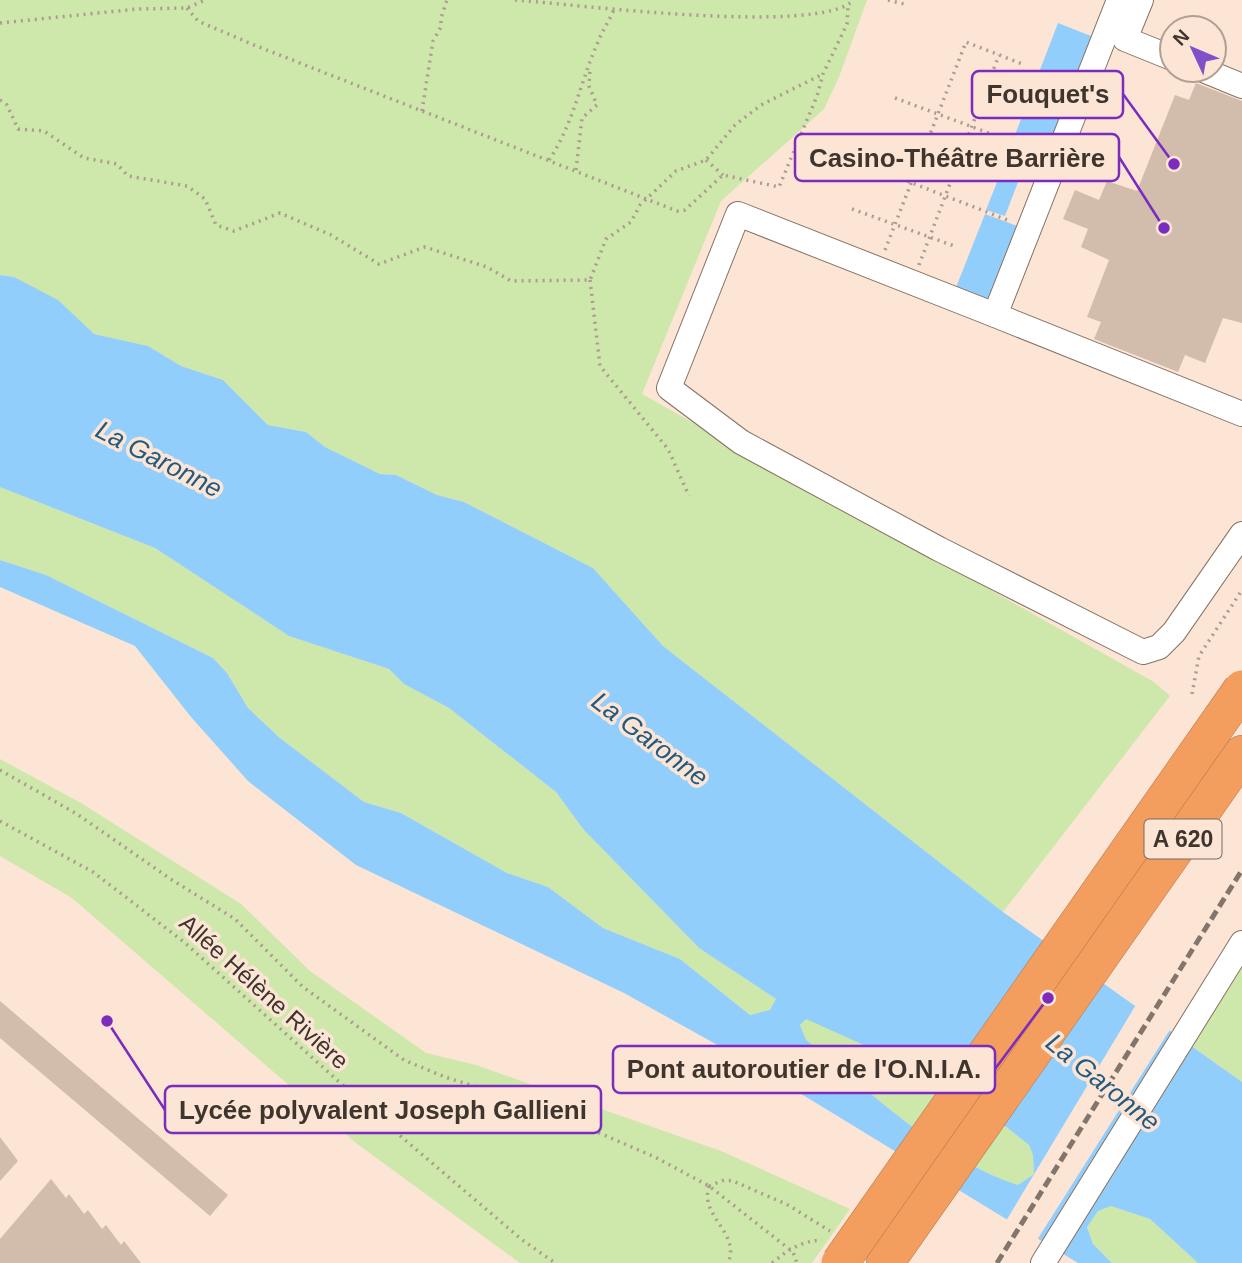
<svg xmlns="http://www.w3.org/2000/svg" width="1242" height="1263" font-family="Arial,sans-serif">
	<rect width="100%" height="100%" fill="#fce5d5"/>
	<!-- green -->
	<g fill="#cee7aa">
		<path d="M 0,0 L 867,0 L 839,77 L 824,109 L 721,201 L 642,394 L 1154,682 L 1170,696 L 1003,912 L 663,646 L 593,568 L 464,502 L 437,495 L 396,475 L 380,474 L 325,447 L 306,432 L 268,425 L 223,380 L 181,366 L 148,346 L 94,334 L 76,318 L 14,277 L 0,275 Z"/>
		<path d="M 0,487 L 155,548 L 289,636 L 389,669 L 404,684 L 449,708 L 556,792 L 583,829 L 699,948 L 776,999 L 770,1011 L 750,1015 L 680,959 L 603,928 L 548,887 L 507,873 L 401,813 L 364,802 L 280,738 L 248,708 L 227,673 L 213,658 L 46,575 L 0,560 Z"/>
		<path d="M 0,759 L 81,803 L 241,904 L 310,971 L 426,1053 L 476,1065 L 721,1151 L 850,1209 L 812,1263 L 520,1263 L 356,1143 L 72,898 L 0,856 Z"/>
		<path d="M 1242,961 L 1242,1082 L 1189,1044 Z"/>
		<path d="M 806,1018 L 955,1086 L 1029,1145 L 1033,1155 L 1034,1174 L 1018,1185 C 938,1159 870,1091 805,1040 L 800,1025 Z"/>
		<path d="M 1111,1206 L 1150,1219 L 1198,1263 L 1112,1263 L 1093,1244 L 1087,1226 L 1098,1211 Z"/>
	</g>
	<!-- water -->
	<g fill="#92cefc" fill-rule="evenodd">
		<path d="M 1058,23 L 1096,38 L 1051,154 L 1013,140 Z"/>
		<path d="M 1012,144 L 1030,151 L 1005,216 L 986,210 Z"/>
		<path d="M 985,214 L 1023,228 L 993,304 L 955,290 Z"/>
		<path d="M 0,275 L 14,277 L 58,300 L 94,334 L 148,346 L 181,366 L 223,380 L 268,425 L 306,432 L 325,447 L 380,474 L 396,475 L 437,495 L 464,502 L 593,568 L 663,646 L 1003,912 L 1242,1082 L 1242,1263 L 1198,1263 L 1150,1219 L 1111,1206 L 1098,1211 L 1087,1227 L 1093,1244 L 1112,1263 L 1078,1263 L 757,1067 L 624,993 L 356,865 L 248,781 L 191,717 L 135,646 L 0,587 L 0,560 L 46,575 L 213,658 L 227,673 L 248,708 L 280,738 L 364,802 L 401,813 L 507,873 L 548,887 L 603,928 L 680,959 L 750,1015 L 770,1010 L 776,999 L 699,948 L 583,829 L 556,792 L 449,708 L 404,684 L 389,669 L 289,636 L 155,548 L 0,487 ZM 806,1019 L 955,1086 L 1029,1145 L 1033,1155 L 1034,1174 L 1018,1185 C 938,1159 870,1091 806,1040 L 800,1025 Z"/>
	</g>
	<!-- pier -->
	<path fill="#fce5d5" d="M 1137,1003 L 1171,1028 L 1037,1240 L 1006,1221 Z"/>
	<!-- building -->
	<g fill="#d2bcac">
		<path d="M 1196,83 L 1242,101 L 1242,323 L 1223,318 L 1205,363 L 1185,355 L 1178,372 L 1094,339 L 1101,322 L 1087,317 L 1109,260 L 1081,247 L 1088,229 L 1063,219 L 1075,190 L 1099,200 L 1107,181 L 1137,191 L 1175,95 L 1189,100 Z"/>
		<path d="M 0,1001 L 228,1195 L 210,1216 L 0,1038 Z"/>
		<path d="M 0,1137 L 18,1161 L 0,1181 Z"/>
		<path d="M 51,1179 L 66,1198 L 69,1194 L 84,1214 L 88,1210 L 102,1229 L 106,1225 L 121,1245 L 124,1241 L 141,1263 L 0,1263 L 0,1239 Z"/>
	</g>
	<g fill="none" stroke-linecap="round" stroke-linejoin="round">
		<!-- minor casing -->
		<g stroke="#867263" stroke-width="26">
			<g id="minor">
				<path d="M 1119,0 L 995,315 L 1242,414"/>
				<path d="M 1141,0 L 1125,39 L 1172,58"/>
				<path d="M 1203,70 L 1242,86"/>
				<path d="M 995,315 L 738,214 L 669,388 L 741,442 L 939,549 L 1143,652 L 1159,647 L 1174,632 L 1242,534"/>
				<path d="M 1043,1263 L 1242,943"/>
			</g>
		</g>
		<!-- highway casing -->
		<g stroke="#b4794e" stroke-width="38">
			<path id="highway" d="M 885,1263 L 1242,754"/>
		</g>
		<!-- path -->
		<g stroke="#ac9b8f" stroke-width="3.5" stroke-dasharray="2 5" stroke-linecap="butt">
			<path d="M 515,0 C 573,4 819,36 854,0"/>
			<path d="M 888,0 L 908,5"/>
			<path d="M 187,8 L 198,21 L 254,45 L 677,211 L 685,210 L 723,175 L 779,187 L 817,96 L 823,74 L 847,24 L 848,6"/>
			<path d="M 0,23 L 137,9 L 187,8 L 205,0"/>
			<path d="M 895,98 L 1037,151"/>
			<path d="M 0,100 L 7,105 L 18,129 L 44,131 L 84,158 L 117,164 L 128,176 L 187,186 L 205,199 L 216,225 L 234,231 L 280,213 L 331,235 L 379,264 L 425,247 L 487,267 L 511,281 L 590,280 L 606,239 L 631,222 L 640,205 L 676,171 L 706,160 L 735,125 L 761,105 L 823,74"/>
			<path d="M 422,111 L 433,41 L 441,27 L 441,18 L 447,0"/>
			<path d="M 876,144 L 980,182"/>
			<path d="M 549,160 C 574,123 580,82 598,42 C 603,29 610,20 615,7"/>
			<path d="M 706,160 L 723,175"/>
			<path d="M 868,166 L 1010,221"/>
			<path d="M 576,170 L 582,118 L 597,105 L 589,86 L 590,69"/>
			<path d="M 852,209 L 957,247"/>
			<path d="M 885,250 L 966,42 L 1025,65"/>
			<path d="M 919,265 L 999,55"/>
			<path d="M 590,280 L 600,366 L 668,449 L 689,496"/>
			<path d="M 1192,694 L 1199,656 L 1242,590"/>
			<path d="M 0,770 L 77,814 L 169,878 L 235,919 L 303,987 L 404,1060 L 445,1077 L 534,1105 L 655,1157 L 709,1186 L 793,1252 L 797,1263"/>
			<path d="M 0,821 L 93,872 L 184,942 L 377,1116 L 521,1239 L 555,1263"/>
			<path d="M 709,1186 L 724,1180 L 733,1181 L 788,1205 L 830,1231"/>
			<path d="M 709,1186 C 699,1217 741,1232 728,1263"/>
			<path d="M 772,1263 C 788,1250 801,1241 822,1240"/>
		</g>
		<!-- minor -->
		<use href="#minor" stroke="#fff" stroke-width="24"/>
		<!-- highway -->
		<use href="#highway" stroke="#f39d5f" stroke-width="37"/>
		<!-- rail -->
		<path stroke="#83756b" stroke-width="5" stroke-dasharray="10 5" stroke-linecap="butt" d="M 997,1263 L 1242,870"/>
		<!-- highway-bridge casing -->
		<g stroke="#b4794e" stroke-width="38" stroke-linecap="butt">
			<path id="highway-bridge" d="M 840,1263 L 1242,689"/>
		</g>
		<!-- highway-bridge -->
		<use href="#highway-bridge" stroke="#f39d5f" stroke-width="37"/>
	</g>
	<g text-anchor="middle" stroke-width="7" stroke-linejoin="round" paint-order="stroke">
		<!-- shield labels -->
		<rect fill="#fce5d5" stroke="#776a60" stroke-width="2" x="1144.5" y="819.5" width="77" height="39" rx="5"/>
		<g font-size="23" font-weight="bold" fill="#3e352e">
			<text x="1183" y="847">A 620</text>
		</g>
		<!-- street labels -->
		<g font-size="24" fill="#3e352e" stroke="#fce5d5">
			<text transform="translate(264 992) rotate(42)" y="8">Allée Hélène Rivière</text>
		</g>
		<!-- water labels -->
		<g font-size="26" font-style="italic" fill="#235a80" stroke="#fce5d5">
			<text transform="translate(159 459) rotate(27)" y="9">La Garonne</text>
			<text transform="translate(650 739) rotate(37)" y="9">La Garonne</text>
			<text transform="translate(1103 1082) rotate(39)" y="9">La Garonne</text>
		</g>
	</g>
	<!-- callouts -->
	<path fill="none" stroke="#7b2cbf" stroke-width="2.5" d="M1174 164L1123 94M1164 228L1119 157M1048 998L995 1069M107 1021L165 1110"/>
	<g fill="#7b2cbf" stroke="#fce5d5" stroke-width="2.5">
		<circle cx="1174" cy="164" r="7"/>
		<circle cx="1164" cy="228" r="7"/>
		<circle cx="1048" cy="998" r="7"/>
		<circle cx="107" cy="1021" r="7"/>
	</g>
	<g fill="#fce5d5" stroke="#7b2cbf" stroke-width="2.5">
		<rect x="972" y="71" width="151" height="47" rx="7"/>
		<rect x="795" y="134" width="324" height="47" rx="7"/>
		<rect x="613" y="1046" width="382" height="47" rx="7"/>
		<rect x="165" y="1086" width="436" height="47" rx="7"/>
	</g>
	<g font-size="26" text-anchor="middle" font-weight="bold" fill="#3e352e">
		<text x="1048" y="103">Fouquet's</text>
		<text x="957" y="167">Casino-Théâtre Barrière</text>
		<text x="804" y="1078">Pont autoroutier de l'O.N.I.A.</text>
		<text x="383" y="1119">Lycée polyvalent Joseph Gallieni</text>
	</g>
	<!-- north arrow -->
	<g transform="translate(1193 49) rotate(314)"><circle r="33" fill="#fce5d5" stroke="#b09f92" stroke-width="2"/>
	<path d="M0-5L12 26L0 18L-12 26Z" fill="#8150c8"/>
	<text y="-10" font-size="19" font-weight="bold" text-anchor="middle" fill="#3e352e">N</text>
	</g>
</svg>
